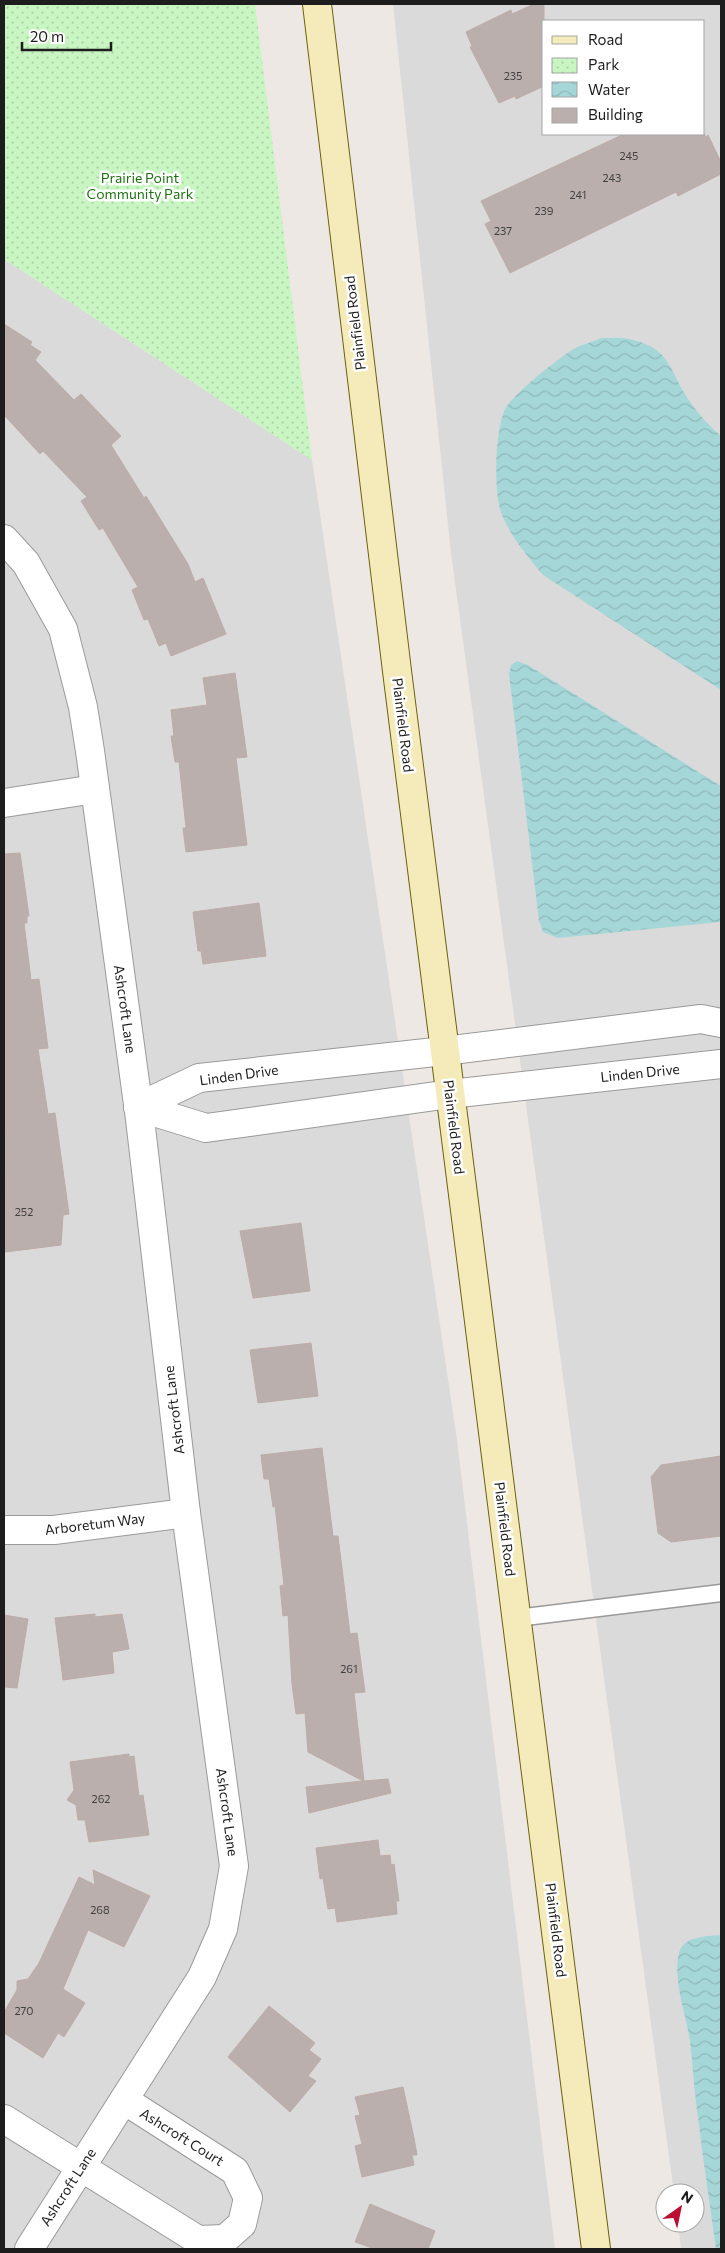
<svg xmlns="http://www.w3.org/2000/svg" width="725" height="2253" font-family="Commissioner,sans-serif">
	<defs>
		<pattern id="park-dots" width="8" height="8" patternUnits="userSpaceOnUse" patternTransform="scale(1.25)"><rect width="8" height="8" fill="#c8f5c2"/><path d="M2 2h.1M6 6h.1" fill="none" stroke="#abd2a6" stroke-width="1.8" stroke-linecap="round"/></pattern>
		<pattern id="water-waves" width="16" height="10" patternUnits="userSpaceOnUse" patternTransform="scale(1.25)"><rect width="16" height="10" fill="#a6d7d8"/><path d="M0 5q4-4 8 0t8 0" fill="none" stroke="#8eb8b9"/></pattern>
	</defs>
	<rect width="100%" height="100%" fill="#ede8e3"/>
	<!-- residential -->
	<g fill="#dbdada" fill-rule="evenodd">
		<path d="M 393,4 L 721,4 L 721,2249 L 681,2249 L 678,2223 L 695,2223 L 695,2193 L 674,2193 L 451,553 ZM 544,21 L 704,21 L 704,134 L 544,134 Z"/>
		<path d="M 4,259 L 312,460 L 457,1440 L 555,2249 L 4,2249 Z"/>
	</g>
	<!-- park -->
	<path fill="url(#park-dots)" d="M 4,4 L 255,4 L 312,460 L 4,259 Z"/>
	<!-- water -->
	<g fill="url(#water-waves)">
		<path d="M 602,338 C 611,338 621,337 629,339 C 665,347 667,361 682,389 C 692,407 706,423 721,436 L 721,690 L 543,575 C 527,556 512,538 502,515 C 493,493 495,431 505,409 C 513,394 562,355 577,347 C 585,344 594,341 602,338 Z"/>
		<path d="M 517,661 L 528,665 L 721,786 L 721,922 L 558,938 L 543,932 L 539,921 L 509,674 L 511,665 Z"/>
		<path d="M 721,1935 L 721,2249 L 716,2249 C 710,2205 703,2161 698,2117 C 694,2091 693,2066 690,2041 C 686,2015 671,1975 680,1950 C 685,1936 709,1936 721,1935 Z"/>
	</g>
	<!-- building -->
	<g fill="#baafad" stroke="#beaca6">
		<path d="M 534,4 L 544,4 L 544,86 L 516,99 L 515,96 L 499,103 L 470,47 L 472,46 L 466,32 L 511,10 L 512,14 Z"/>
		<path d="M 624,134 L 704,134 L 706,137 L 708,135 L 721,162 L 721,174 L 678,196 L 676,192 L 510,273 L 485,224 L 491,221 L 481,201 Z"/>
		<path d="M 4,324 L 32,342 L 30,345 L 41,352 L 35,360 L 74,400 L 81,394 L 121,436 L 111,445 L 144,498 L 146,496 L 188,564 L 195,582 L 203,578 L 226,634 L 171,656 L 166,643 L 159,646 L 148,619 L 144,620 L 132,590 L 138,587 L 103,528 L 99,530 L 81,501 L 87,497 L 43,451 L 40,454 L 4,415 Z"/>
		<path d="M 235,673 L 247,757 L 236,758 L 247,845 L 186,852 L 183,828 L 186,828 L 179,762 L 175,762 L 171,736 L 174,736 L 171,710 L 207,705 L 203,678 Z"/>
		<path d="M 20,853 L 29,916 L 27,916 L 27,923 L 24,923 L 31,980 L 39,979 L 48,1048 L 38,1049 L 48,1114 L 55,1113 L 69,1214 L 63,1215 L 61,1245 L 5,1252 L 4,854 Z"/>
		<path d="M 259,903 L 266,956 L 203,964 L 201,951 L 198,951 L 193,912 Z"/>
		<path d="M 301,1223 L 310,1291 L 253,1298 L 240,1231 Z"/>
		<path d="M 311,1343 L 318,1396 L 258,1403 L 250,1350 Z"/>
		<path d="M 322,1448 L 333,1536 L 338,1536 L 350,1634 L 357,1633 L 365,1692 L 354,1693 L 364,1781 L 388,1779 L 391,1793 L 309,1813 L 306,1787 L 363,1781 L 308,1752 L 305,1713 L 296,1714 L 292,1684 L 288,1615 L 283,1616 L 280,1586 L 284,1585 L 275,1506 L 273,1507 L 269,1479 L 264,1479 L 261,1455 Z"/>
		<path d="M 721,1456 L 721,1536 L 671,1542 L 658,1533 L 651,1477 L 661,1465 Z"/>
		<path d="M 95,1614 L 95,1617 L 122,1614 L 129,1649 L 112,1652 L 114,1673 L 63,1680 L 55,1618 Z"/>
		<path d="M 4,1615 L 28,1619 L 17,1688 L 4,1687 Z"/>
		<path d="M 129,1754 L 129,1757 L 134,1756 L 139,1796 L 143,1795 L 149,1835 L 89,1842 L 85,1820 L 78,1820 L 76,1805 L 67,1800 L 74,1790 L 70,1762 Z"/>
		<path d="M 378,1840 L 380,1856 L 390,1855 L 391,1865 L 394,1864 L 399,1901 L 396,1901 L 397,1914 L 337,1922 L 335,1908 L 328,1909 L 323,1878 L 320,1879 L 316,1848 Z"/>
		<path d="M 93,1870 L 150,1896 L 124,1947 L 88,1930 L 63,1989 L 85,2003 L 64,2037 L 58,2033 L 43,2058 L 4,2033 L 4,2012 L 17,1990 L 17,1981 L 28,1979 L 39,1963 L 79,1877 L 95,1885 Z"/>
		<path d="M 269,2006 L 315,2043 L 309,2050 L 321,2059 L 308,2076 L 316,2081 L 290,2112 L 228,2057 Z"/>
		<path d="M 403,2087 L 414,2138 L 417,2155 L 412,2155 L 414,2165 L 362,2177 L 355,2146 L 362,2144 L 355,2116 L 360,2115 L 355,2097 Z"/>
		<path d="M 370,2204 L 435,2231 L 428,2249 L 375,2249 L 355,2242 Z"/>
	</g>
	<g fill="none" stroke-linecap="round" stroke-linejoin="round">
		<!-- lane casing -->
		<g stroke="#9a9a9a" stroke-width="19">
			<path id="lane" d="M 517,1618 L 721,1593"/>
		</g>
		<!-- street casing -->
		<g stroke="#9a9a9a" stroke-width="30">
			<g id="street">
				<path d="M 4,539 L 26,563 L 63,629 L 83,707 L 90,751 L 140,1119 L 186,1513 L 234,1866 L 223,1929 L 202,1977 L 29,2249"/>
				<path d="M 4,803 L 95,789"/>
				<path d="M 138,1107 L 199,1078 L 444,1051 L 701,1019 L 721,1023"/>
				<path d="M 138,1107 L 206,1128 L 450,1094 L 721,1064"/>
				<path d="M 4,1530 L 54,1530 L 186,1513"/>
				<path d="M 4,2119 L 198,2240 L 225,2239 L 242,2224 L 248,2198 L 235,2171 L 124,2100"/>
			</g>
		</g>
		<!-- secondary casing -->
		<g stroke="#6b620c" stroke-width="30">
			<path id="secondary" d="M 317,4 L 397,671 L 596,2249"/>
		</g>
		<!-- lane -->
		<use href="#lane" stroke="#fff" stroke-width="16"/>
		<!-- street -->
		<use href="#street" stroke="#fff" stroke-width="28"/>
		<!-- secondary -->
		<use href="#secondary" stroke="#f5ebba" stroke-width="28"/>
	</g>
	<g text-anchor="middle" stroke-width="5" stroke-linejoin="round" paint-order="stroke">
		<!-- number labels -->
		<g font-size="11" fill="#444241">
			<text x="513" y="80">235</text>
			<text x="629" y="160">245</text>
			<text x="612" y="182">243</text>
			<text x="578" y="199">241</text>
			<text x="544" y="215">239</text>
			<text x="503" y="235">237</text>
			<text x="24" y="1216">252</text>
			<text x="349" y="1673">261</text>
			<text x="101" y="1803">262</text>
			<text x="100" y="1914">268</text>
			<text x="24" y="2015">270</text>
		</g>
		<!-- park labels -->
		<g font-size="14" fill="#1e7213" stroke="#fff">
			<text x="140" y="183">Prairie Point<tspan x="140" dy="16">Community Park</tspan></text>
		</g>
		<!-- street labels -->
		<g font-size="14" fill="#1d1d1d" stroke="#fff">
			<text transform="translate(355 323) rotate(-97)" y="5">Plainfield Road</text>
			<text transform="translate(403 725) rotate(83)" y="5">Plainfield Road</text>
			<text transform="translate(125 1009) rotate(82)" y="5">Ashcroft Lane</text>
			<text transform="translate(640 1073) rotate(-6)" y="5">Linden Drive</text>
			<text transform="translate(239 1075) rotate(-8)" y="5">Linden Drive</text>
			<text transform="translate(454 1127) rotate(83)" y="5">Plainfield Road</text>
			<text transform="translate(174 1410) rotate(-97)" y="5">Ashcroft Lane</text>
			<text transform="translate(95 1524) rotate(-7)" y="5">Arboretum Way</text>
			<text transform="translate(505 1529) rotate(83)" y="5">Plainfield Road</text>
			<text transform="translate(227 1812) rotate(82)" y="5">Ashcroft Lane</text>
			<text transform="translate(556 1930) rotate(83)" y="5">Plainfield Road</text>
			<text transform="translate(182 2137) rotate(32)" y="5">Ashcroft Court</text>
			<text transform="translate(68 2187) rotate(-57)" y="5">Ashcroft Lane</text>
		</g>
	</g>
	<!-- border -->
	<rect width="725" height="2253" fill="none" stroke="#1d1d1d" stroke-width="10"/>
	<!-- legend -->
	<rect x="542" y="20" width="162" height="115" fill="#ffffff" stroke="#a5a5a5"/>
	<rect x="552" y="36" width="25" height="8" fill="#f5ebba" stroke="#a5a5a5"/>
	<text x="588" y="45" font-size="15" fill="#1d1d1d">Road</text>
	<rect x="552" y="58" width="25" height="15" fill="url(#park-dots)" stroke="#a5a5a5"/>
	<text x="588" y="70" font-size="15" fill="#1d1d1d">Park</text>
	<rect x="552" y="82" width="25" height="15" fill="url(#water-waves)" stroke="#a5a5a5"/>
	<text x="588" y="95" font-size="15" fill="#1d1d1d">Water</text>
	<rect x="552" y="108" width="25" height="15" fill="#baafad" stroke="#a5a5a5"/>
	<text x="588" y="120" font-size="15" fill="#1d1d1d">Building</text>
	<!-- north arrow -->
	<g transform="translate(680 2208) rotate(33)"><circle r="24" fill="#ffffff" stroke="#a5a5a5"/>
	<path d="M0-4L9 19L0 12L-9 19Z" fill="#bb0e32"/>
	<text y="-8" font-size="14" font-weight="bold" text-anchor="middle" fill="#1d1d1d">N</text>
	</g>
	<!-- scale -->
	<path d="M22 42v8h89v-8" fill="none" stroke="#1d1d1d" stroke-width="2.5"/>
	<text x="30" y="42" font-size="15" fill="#1d1d1d" stroke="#ffffff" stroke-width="4" paint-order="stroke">20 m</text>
</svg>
